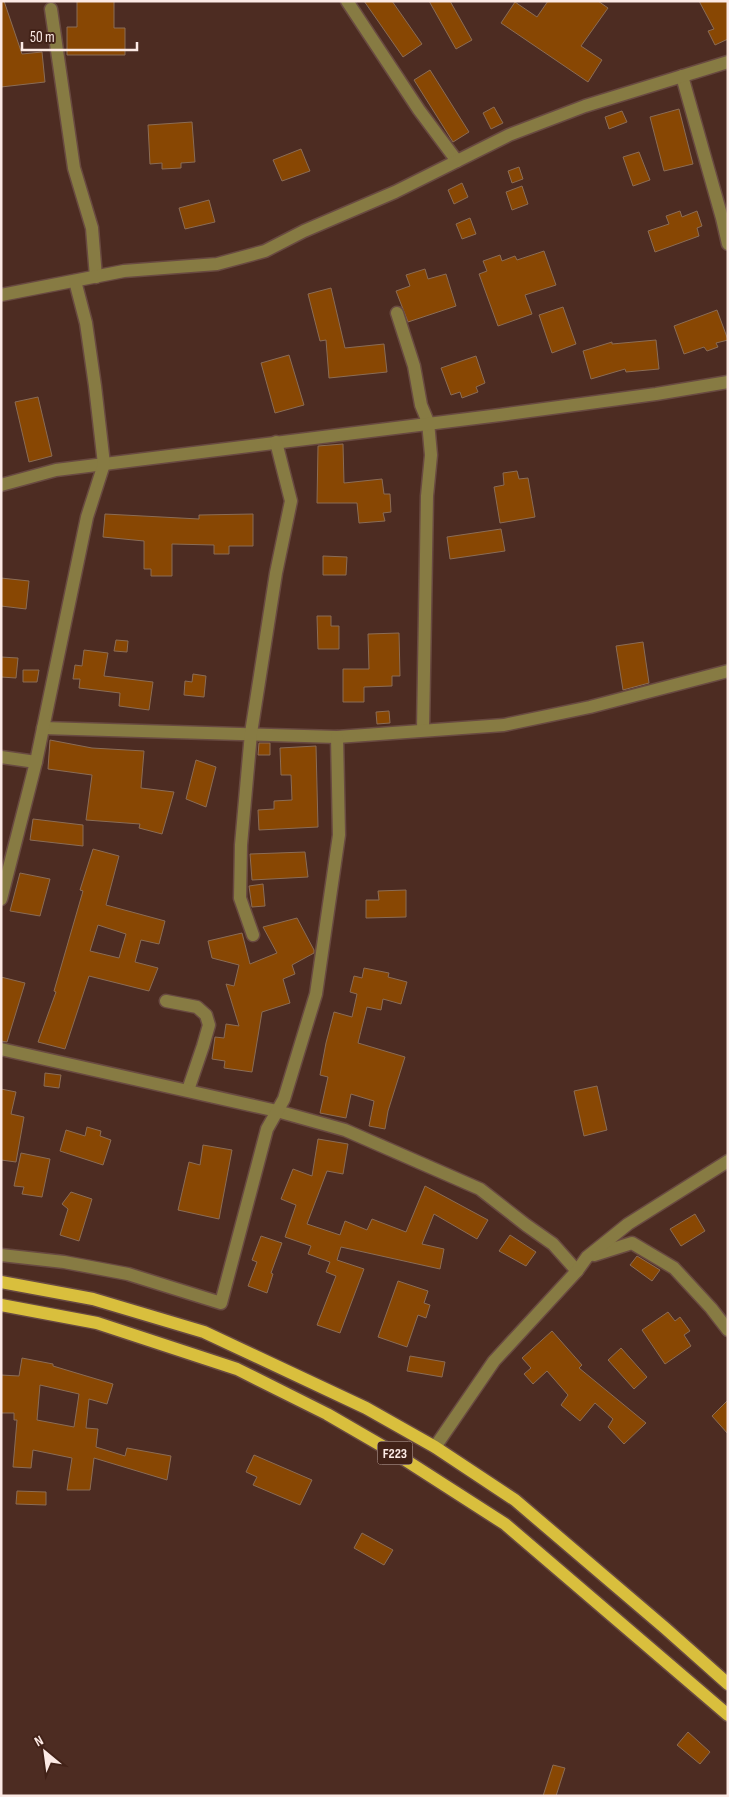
<svg xmlns="http://www.w3.org/2000/svg" width="729" height="1797" font-family="'Sofia Sans Condensed',sans-serif">
	<rect width="100%" height="100%" fill="#4d2c22"/>
	<!-- building -->
	<g fill="#884703" stroke="#8b6c55" fill-rule="evenodd">
		<path d="M 1,1 L 4,1 L 22,54 L 42,52 L 45,82 L 1,87 Z"/>
		<path d="M 77,1 L 114,1 L 114,28 L 125,28 L 125,55 L 67,55 L 67,27 L 77,27 Z"/>
		<path d="M 364,1 L 392,1 L 422,44 L 403,57 Z"/>
		<path d="M 429,1 L 450,1 L 472,40 L 456,49 Z"/>
		<path d="M 548,1 L 598,1 L 608,8 L 581,46 L 602,60 L 588,82 L 501,23 L 515,2 L 537,17 Z"/>
		<path d="M 699,1 L 728,1 L 728,39 L 715,45 L 708,31 L 714,29 Z"/>
		<path d="M 430,70 L 469,132 L 453,142 L 414,80 Z"/>
		<path d="M 494,107 L 503,123 L 491,129 L 483,113 Z"/>
		<path d="M 679,109 L 693,164 L 664,171 L 650,117 Z"/>
		<path d="M 622,111 L 627,122 L 609,129 L 605,117 Z"/>
		<path d="M 192,122 L 195,162 L 181,163 L 181,168 L 162,169 L 162,163 L 150,164 L 148,125 Z"/>
		<path d="M 301,149 L 310,171 L 282,181 L 273,160 Z"/>
		<path d="M 639,152 L 650,180 L 633,186 L 623,157 Z"/>
		<path d="M 519,167 L 523,179 L 512,183 L 508,171 Z"/>
		<path d="M 462,183 L 468,197 L 454,204 L 448,190 Z"/>
		<path d="M 522,186 L 528,204 L 512,210 L 506,192 Z"/>
		<path d="M 209,200 L 215,222 L 185,229 L 179,208 Z"/>
		<path d="M 680,211 L 682,217 L 697,211 L 702,226 L 697,228 L 699,236 L 655,252 L 648,231 L 669,224 L 666,216 Z"/>
		<path d="M 470,218 L 476,234 L 462,239 L 456,224 Z"/>
		<path d="M 544,251 L 556,285 L 525,295 L 532,314 L 498,326 L 479,274 L 487,271 L 483,261 L 500,255 L 502,261 L 515,256 L 517,260 Z"/>
		<path d="M 425,269 L 428,279 L 446,274 L 456,306 L 408,322 L 396,291 L 410,286 L 406,275 Z"/>
		<path d="M 331,288 L 345,348 L 384,344 L 387,372 L 329,378 L 326,340 L 320,341 L 308,294 Z"/>
		<path d="M 563,307 L 576,344 L 552,353 L 539,315 Z"/>
		<path d="M 717,310 L 728,340 L 716,343 L 718,347 L 707,351 L 704,347 L 684,354 L 674,326 Z"/>
		<path d="M 656,340 L 659,369 L 626,372 L 625,369 L 591,379 L 583,351 L 612,342 L 612,344 Z"/>
		<path d="M 289,355 L 304,405 L 275,413 L 261,363 Z"/>
		<path d="M 476,356 L 485,383 L 476,387 L 478,392 L 462,398 L 460,392 L 451,395 L 441,368 Z"/>
		<path d="M 38,397 L 52,456 L 29,462 L 15,402 Z"/>
		<path d="M 343,444 L 344,483 L 382,479 L 384,494 L 390,494 L 391,512 L 383,513 L 385,521 L 359,523 L 357,503 L 317,503 L 318,446 Z"/>
		<path d="M 517,471 L 519,479 L 528,478 L 535,517 L 500,523 L 494,487 L 504,485 L 503,473 Z"/>
		<path d="M 105,514 L 199,519 L 199,515 L 253,514 L 253,546 L 229,546 L 229,554 L 214,554 L 214,545 L 172,544 L 172,576 L 151,576 L 151,569 L 144,569 L 144,541 L 103,537 Z"/>
		<path d="M 501,529 L 505,551 L 450,559 L 447,537 Z"/>
		<path d="M 323,556 L 347,557 L 346,575 L 323,575 Z"/>
		<path d="M 1,578 L 29,581 L 26,609 L 1,606 Z"/>
		<path d="M 317,616 L 331,616 L 331,626 L 339,626 L 339,649 L 318,649 Z"/>
		<path d="M 399,633 L 400,676 L 392,676 L 392,686 L 364,687 L 364,702 L 343,702 L 343,669 L 369,669 L 368,634 Z"/>
		<path d="M 116,640 L 128,641 L 127,652 L 114,651 Z"/>
		<path d="M 643,642 L 649,683 L 623,690 L 616,646 Z"/>
		<path d="M 84,650 L 108,653 L 104,676 L 153,682 L 149,710 L 119,706 L 120,693 L 79,688 L 80,679 L 73,679 L 75,665 L 82,666 Z"/>
		<path d="M 1,657 L 18,658 L 16,678 L 1,677 Z"/>
		<path d="M 23,670 L 39,670 L 37,682 L 23,682 Z"/>
		<path d="M 193,674 L 206,676 L 204,697 L 184,695 L 185,681 L 192,682 Z"/>
		<path d="M 389,711 L 390,723 L 377,724 L 376,712 Z"/>
		<path d="M 50,740 L 92,748 L 144,751 L 141,788 L 174,792 L 162,834 L 139,828 L 140,824 L 86,820 L 92,775 L 48,769 Z"/>
		<path d="M 259,743 L 270,743 L 270,755 L 258,755 Z"/>
		<path d="M 316,746 L 318,827 L 259,830 L 258,810 L 274,809 L 274,801 L 292,800 L 291,775 L 281,775 L 280,748 Z"/>
		<path d="M 196,760 L 216,767 L 206,807 L 186,799 Z"/>
		<path d="M 33,819 L 83,825 L 83,846 L 30,840 Z"/>
		<path d="M 93,849 L 119,856 L 106,905 L 165,921 L 159,944 L 141,940 L 135,962 L 158,968 L 149,991 L 89,976 L 65,1049 L 38,1042 L 56,992 L 54,991 L 83,891 L 80,890 ZM 98,925 L 126,934 L 119,958 L 90,951 Z"/>
		<path d="M 305,852 L 308,877 L 252,880 L 250,854 Z"/>
		<path d="M 20,873 L 50,879 L 40,916 L 10,911 Z"/>
		<path d="M 263,884 L 265,906 L 252,907 L 249,886 Z"/>
		<path d="M 406,890 L 406,917 L 366,918 L 366,900 L 379,900 L 378,891 Z"/>
		<path d="M 297,918 L 314,950 L 314,953 L 292,965 L 295,974 L 283,979 L 290,1003 L 262,1012 L 252,1072 L 224,1068 L 225,1061 L 212,1059 L 215,1037 L 224,1038 L 226,1024 L 239,1026 L 226,984 L 234,986 L 239,965 L 212,958 L 208,941 L 242,933 L 250,964 L 277,953 L 263,927 Z"/>
		<path d="M 364,968 L 389,973 L 388,977 L 407,982 L 401,1004 L 383,999 L 381,1010 L 367,1007 L 358,1043 L 405,1057 L 388,1111 L 385,1129 L 369,1126 L 374,1101 L 351,1094 L 346,1118 L 320,1113 L 328,1077 L 320,1075 L 326,1043 L 334,1012 L 352,1017 L 357,994 L 350,992 L 354,976 L 362,978 Z"/>
		<path d="M 1,977 L 25,983 L 7,1042 L 1,1041 Z"/>
		<path d="M 45,1073 L 61,1075 L 59,1088 L 44,1086 Z"/>
		<path d="M 597,1086 L 607,1130 L 584,1136 L 574,1091 Z"/>
		<path d="M 1,1089 L 16,1092 L 11,1114 L 24,1117 L 16,1162 L 1,1160 Z"/>
		<path d="M 87,1127 L 101,1131 L 100,1136 L 111,1140 L 103,1165 L 60,1151 L 66,1130 L 85,1136 Z"/>
		<path d="M 318,1139 L 348,1144 L 343,1174 L 327,1171 L 307,1224 L 340,1235 L 345,1221 L 367,1230 L 372,1219 L 406,1232 L 425,1186 L 488,1220 L 477,1239 L 434,1214 L 422,1244 L 444,1249 L 440,1269 L 341,1247 L 337,1260 L 364,1269 L 340,1333 L 317,1325 L 336,1276 L 326,1272 L 330,1262 L 308,1254 L 311,1246 L 285,1237 L 296,1205 L 281,1199 L 293,1169 L 312,1176 Z"/>
		<path d="M 203,1145 L 232,1150 L 219,1219 L 178,1210 L 189,1162 L 200,1165 Z"/>
		<path d="M 21,1153 L 50,1159 L 42,1197 L 22,1194 L 24,1187 L 14,1186 Z"/>
		<path d="M 71,1192 L 92,1199 L 79,1241 L 60,1235 L 68,1209 L 62,1204 Z"/>
		<path d="M 695,1214 L 705,1231 L 681,1246 L 670,1229 Z"/>
		<path d="M 510,1235 L 536,1252 L 526,1266 L 499,1251 Z"/>
		<path d="M 261,1236 L 282,1243 L 271,1273 L 273,1274 L 267,1293 L 248,1286 L 257,1262 L 252,1260 Z"/>
		<path d="M 637,1256 L 660,1270 L 652,1281 L 630,1265 Z"/>
		<path d="M 398,1281 L 428,1291 L 424,1303 L 430,1305 L 426,1318 L 418,1315 L 407,1347 L 378,1337 Z"/>
		<path d="M 668,1312 L 675,1321 L 680,1317 L 690,1331 L 684,1335 L 691,1346 L 665,1364 L 642,1330 Z"/>
		<path d="M 552,1331 L 582,1365 L 579,1368 L 646,1423 L 624,1444 L 608,1427 L 613,1419 L 595,1403 L 580,1421 L 561,1405 L 568,1395 L 547,1371 L 533,1384 L 524,1374 L 531,1368 L 522,1358 Z"/>
		<path d="M 621,1348 L 647,1377 L 634,1389 L 608,1360 Z"/>
		<path d="M 410,1356 L 445,1362 L 442,1377 L 407,1371 Z"/>
		<path d="M 22,1358 L 53,1364 L 53,1366 L 113,1384 L 107,1404 L 89,1399 L 86,1428 L 98,1429 L 96,1447 L 125,1456 L 127,1448 L 171,1456 L 167,1480 L 94,1458 L 90,1490 L 67,1490 L 72,1458 L 33,1450 L 31,1468 L 13,1467 L 17,1420 L 14,1420 L 14,1413 L 1,1413 L 1,1375 L 19,1376 ZM 40,1385 L 79,1394 L 74,1427 L 37,1420 Z"/>
		<path d="M 728,1400 L 728,1434 L 712,1416 Z"/>
		<path d="M 254,1455 L 312,1480 L 300,1505 L 253,1485 L 257,1477 L 246,1472 Z"/>
		<path d="M 17,1491 L 46,1492 L 46,1505 L 16,1504 Z"/>
		<path d="M 362,1533 L 393,1550 L 384,1565 L 354,1548 Z"/>
		<path d="M 688,1732 L 710,1752 L 700,1764 L 677,1745 Z"/>
		<path d="M 553,1765 L 565,1768 L 556,1796 L 543,1796 Z"/>
	</g>
	<g fill="none" stroke-linecap="round" stroke-linejoin="round">
		<!-- minor casing -->
		<g stroke="#694a41" stroke-width="15">
			<g id="minor">
				<path d="M 347,1 L 419,110 L 457,161"/>
				<path d="M 51,9 L 74,168 L 92,228 L 96,277"/>
				<path d="M 682,76 L 722,218 L 728,244"/>
				<path d="M 1,295 L 124,271 L 217,264 L 265,251 L 304,231 L 395,192 L 509,135 L 585,106 L 728,62"/>
				<path d="M 397,313 L 414,366 L 421,405 L 428,422 L 431,455 L 427,496 L 423,730"/>
				<path d="M 1,485 L 56,470 L 500,415 L 656,394 L 728,382"/>
				<path d="M 43,728 L 337,737 L 504,725 L 590,707 L 728,671"/>
				<path d="M 1,757 L 36,762"/>
				<path d="M 1,899 L 36,762 L 87,517 L 104,464 L 95,386 L 86,323 L 75,281"/>
				<path d="M 253,935 L 240,898 L 241,845 L 251,733 L 276,573 L 291,501 L 276,442"/>
				<path d="M 166,1001 L 197,1007 L 206,1015 L 209,1025 L 203,1046 L 188,1090"/>
				<path d="M 1,1049 L 277,1111 L 345,1130 L 480,1189 L 526,1225 L 553,1244 L 577,1271"/>
				<path d="M 1,1255 L 64,1262 L 128,1274 L 221,1303 L 267,1129 L 284,1099 L 316,994 L 339,835 L 337,737"/>
				<path d="M 594,1255 L 632,1243 L 674,1268 L 711,1308 L 728,1330"/>
				<path d="M 435,1447 L 494,1361 L 577,1271 L 587,1257 L 628,1224 L 728,1161"/>
			</g>
		</g>
		<!-- major casing -->
		<g stroke="#694a41" stroke-width="15">
			<g id="major">
				<path d="M 1,1282 L 93,1299 L 204,1332 L 366,1408 L 435,1447 L 515,1500 L 665,1628 L 728,1684"/>
				<path d="M 1,1305 L 97,1323 L 237,1369 L 327,1414 L 396,1454 L 505,1524 L 728,1715"/>
			</g>
		</g>
		<!-- minor -->
		<use href="#minor" stroke="#877b43" stroke-width="12"/>
		<!-- major -->
		<use href="#major" stroke="#d9bf3d" stroke-width="12"/>
	</g>
	<g text-anchor="middle" stroke-width="4" stroke-linejoin="round" paint-order="stroke">
		<!-- shield labels -->
		<rect fill="#422218" stroke="#c4aea8" stroke-width="1" x="377.5" y="1441.5" width="35" height="23" rx="4"/>
		<g font-size="14" font-weight="bold" fill="#fceae5">
			<text x="395" y="1458">F223</text>
		</g>
	</g>
	<!-- border -->
	<rect width="729" height="1797" fill="none" stroke="#fceae5" stroke-width="5"/>
	<!-- north arrow -->
	<g transform="translate(45 1752) rotate(331)" stroke="#422218" stroke-width="4" paint-order="stroke">
	<path d="M0-4L9 19L0 12L-9 19Z" fill="#fceae5"/>
	<text y="-8" font-size="14" font-weight="bold" text-anchor="middle" fill="#fceae5">N</text>
	</g>
	<!-- scale -->
	<path d="M22 42v8h115v-8" fill="none" stroke="#fceae5" stroke-width="2.5"/>
	<text x="30" y="42" font-size="15" fill="#fceae5" stroke="#422218" stroke-width="4" paint-order="stroke">50 m</text>
</svg>
